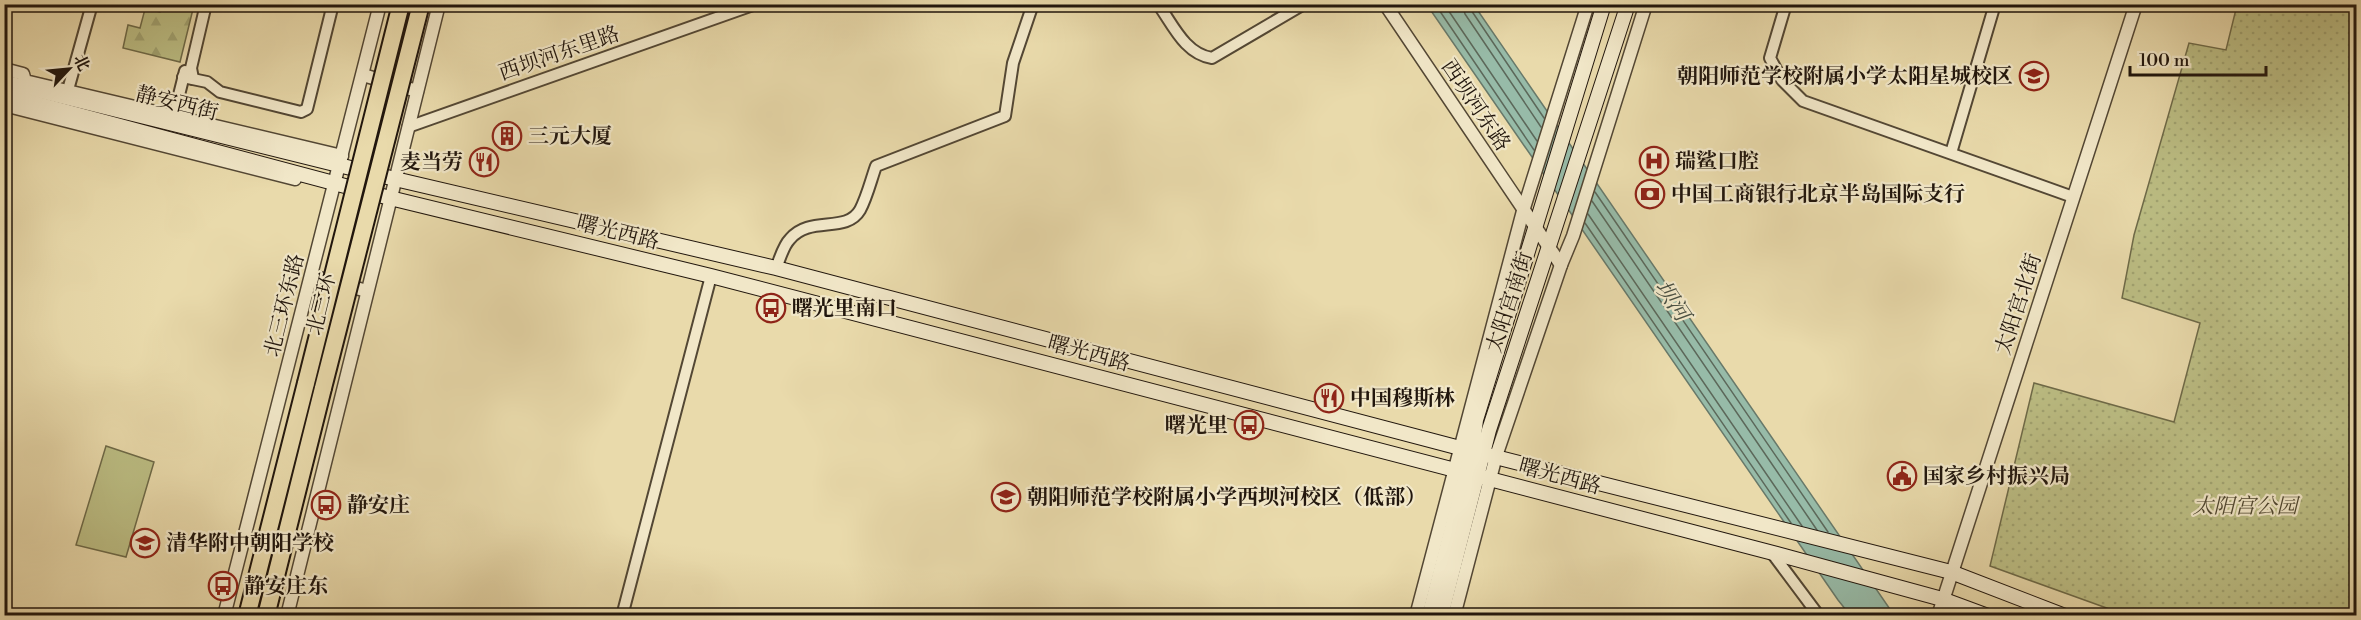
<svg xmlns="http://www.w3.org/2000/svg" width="2361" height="620" font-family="'Libre Bodoni','Noto Serif SC',serif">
	<defs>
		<pattern id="forest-firs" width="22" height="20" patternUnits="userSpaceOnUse" patternTransform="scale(1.5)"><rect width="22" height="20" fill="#bcbe84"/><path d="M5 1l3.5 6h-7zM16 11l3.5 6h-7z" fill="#a1a371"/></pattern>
		<pattern id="park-dots" width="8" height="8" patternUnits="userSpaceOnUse" patternTransform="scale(1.5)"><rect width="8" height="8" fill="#bcbe84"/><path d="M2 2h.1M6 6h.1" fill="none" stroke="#a1a371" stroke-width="1.8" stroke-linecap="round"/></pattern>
	</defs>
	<rect width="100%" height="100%" fill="#e9daab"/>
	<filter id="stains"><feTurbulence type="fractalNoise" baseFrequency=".00333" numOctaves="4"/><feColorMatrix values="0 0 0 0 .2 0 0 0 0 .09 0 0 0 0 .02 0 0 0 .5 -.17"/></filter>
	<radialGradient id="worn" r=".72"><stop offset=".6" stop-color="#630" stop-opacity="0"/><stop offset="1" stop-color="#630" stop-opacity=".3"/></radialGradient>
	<!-- grass -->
	<path fill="#bcbe84" stroke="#6e6a48" stroke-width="1.5" d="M 106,446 L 154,462 L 126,557 L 76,545 Z"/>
	<!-- forest -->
	<path fill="url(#forest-firs)" stroke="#6e6a48" stroke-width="1.5" d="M 162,5 L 194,5 L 180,62 L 123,48 L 128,25 L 140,28 L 145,9 L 160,12 Z"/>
	<!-- park -->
	<path fill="url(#park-dots)" stroke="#6e6a48" stroke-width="1.5" d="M 2237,5 L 2356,5 L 2356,615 L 2126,615 L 1990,566 L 2034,383 L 2174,422 L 2200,323 L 2122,298 L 2134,235 L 2189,43 L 2226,50 Z"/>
	<!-- water -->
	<path fill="#97bba8" stroke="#68796a" stroke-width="1.5" d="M 1427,5 L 1474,5 L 1894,615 L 1850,615 L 1838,600 Z"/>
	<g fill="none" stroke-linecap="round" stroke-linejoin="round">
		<!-- shore -->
		<g stroke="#5c685a" stroke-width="1.5">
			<path d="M 1435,4 L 1534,150"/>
			<path d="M 1444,4 L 1537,141"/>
			<path d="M 1462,4 L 1465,14 L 1541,127"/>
			<path d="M 1470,4 L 1471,10 L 1544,118"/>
			<path d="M 1595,192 L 1828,532"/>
			<path d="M 1592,201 L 1817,530"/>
			<path d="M 1588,214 L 1802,526"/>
			<path d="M 1585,223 L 1791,523"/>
		</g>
		<!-- minor casing -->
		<g stroke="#534734" stroke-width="14">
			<g id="minor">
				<path d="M 1158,4 C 1173,25 1185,54 1212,58 L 1304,4"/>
				<path d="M 1786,4 L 1770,58 L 1782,80 L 1803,101 L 2073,197"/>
				<path d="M 183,77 L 207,82 L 220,92 L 301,112 L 307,109 L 333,4"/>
				<path d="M 193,79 L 191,68 L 206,4"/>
				<path d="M 66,97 L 92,4"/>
				<path d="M 172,123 L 185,71"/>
				<path d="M 408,127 L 756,4"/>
				<path d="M 1951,153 L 1995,4"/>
				<path d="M 776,268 C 780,259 783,246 790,239 C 810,215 846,234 860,210 C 867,197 871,180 876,166 L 1005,116 L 1013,63 L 1033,4"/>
				<path d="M 1772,553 L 1819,616"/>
				<path d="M 622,616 L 711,276"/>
			</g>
		</g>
		<!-- tertiary casing -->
		<g stroke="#534734" stroke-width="15">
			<g id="tertiary">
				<path d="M 1385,4 L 1561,265"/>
				<path d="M 4,69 L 23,74 L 25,81 L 342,156"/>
				<path d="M 363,75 L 417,91"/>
				<path d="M 4,105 L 295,179"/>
				<path d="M 312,276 L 367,291"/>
				<path d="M 224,616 L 380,4"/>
				<path d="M 287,616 L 439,4"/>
				<path d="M 1416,616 L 1523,211 L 1588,4"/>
				<path d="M 1454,616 L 1496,456 L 1561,265 L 1573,236 L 1646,4"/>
				<path d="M 1938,616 L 2136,4"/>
			</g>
		</g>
		<!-- secondary casing -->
		<g stroke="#21160d" stroke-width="16">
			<g id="secondary">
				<path d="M 4,82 L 395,179 L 776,268 L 1460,448 L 1951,572 L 2065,616"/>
				<path d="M 4,95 L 390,198 L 711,276 L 1777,554 L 1942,599 L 1988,616"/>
				<path d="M 1429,616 L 1472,451 L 1476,420 L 1604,4"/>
				<path d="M 1441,616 L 1489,430 L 1628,4"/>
			</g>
		</g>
		<!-- trunk casing -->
		<g stroke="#21160d" stroke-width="20">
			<g id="trunk">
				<path d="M 247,616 L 306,383"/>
				<path d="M 266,616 L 323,388"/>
			</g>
		</g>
		<!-- minor -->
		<use href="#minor" stroke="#f1e7c8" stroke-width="10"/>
		<!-- tertiary -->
		<use href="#tertiary" stroke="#f1e7c8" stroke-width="12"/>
		<!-- secondary -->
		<use href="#secondary" stroke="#f1e7c8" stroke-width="14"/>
		<!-- trunk -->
		<use href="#trunk" stroke="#e9daab" stroke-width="16"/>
		<!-- trunk-bridge casing -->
		<g stroke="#21160d" stroke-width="20" stroke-linecap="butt">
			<g id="trunk-bridge">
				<path d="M 306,383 L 401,4"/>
				<path d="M 323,388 L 421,4"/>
			</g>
		</g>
		<!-- trunk-bridge -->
		<use href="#trunk-bridge" stroke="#e9daab" stroke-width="16"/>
	</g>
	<!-- icons -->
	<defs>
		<g id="school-ring" transform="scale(1.5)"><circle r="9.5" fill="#f1e7c8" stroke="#8f2418" stroke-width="1.5"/><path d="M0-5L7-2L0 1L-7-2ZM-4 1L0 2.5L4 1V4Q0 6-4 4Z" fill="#8f2418"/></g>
		<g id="building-ring" transform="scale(1.5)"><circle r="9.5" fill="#f1e7c8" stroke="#8f2418" stroke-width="1.5"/><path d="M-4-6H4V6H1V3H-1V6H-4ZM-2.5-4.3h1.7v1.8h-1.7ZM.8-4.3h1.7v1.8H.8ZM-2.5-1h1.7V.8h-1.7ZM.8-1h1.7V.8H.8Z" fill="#8f2418"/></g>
		<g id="hospital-ring" transform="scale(1.5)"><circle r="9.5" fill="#f1e7c8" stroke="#8f2418" stroke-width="1.5"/><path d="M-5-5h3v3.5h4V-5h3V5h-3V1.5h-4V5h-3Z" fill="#8f2418"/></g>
		<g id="restaurant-ring" transform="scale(1.5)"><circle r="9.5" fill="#f1e7c8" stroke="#8f2418" stroke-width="1.5"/><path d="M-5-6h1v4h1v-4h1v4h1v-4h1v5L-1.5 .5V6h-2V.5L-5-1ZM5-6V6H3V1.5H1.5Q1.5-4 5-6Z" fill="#8f2418"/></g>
		<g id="bank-ring" transform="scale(1.5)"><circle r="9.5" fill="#f1e7c8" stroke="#8f2418" stroke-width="1.5"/><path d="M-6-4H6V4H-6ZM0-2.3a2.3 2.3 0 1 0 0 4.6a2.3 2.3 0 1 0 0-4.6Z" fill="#8f2418"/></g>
		<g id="bus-ring" transform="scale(1.5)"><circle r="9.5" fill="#f1e7c8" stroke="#8f2418" stroke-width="1.5"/><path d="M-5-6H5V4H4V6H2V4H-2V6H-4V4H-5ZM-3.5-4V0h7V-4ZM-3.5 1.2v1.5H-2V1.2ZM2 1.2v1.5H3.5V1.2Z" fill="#8f2418"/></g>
		<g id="civic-ring" transform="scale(1.5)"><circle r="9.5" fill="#f1e7c8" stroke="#8f2418" stroke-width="1.5"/><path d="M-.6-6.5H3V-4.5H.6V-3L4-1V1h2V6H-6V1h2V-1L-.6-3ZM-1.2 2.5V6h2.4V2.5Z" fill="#8f2418"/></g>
	</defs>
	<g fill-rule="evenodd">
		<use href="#school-ring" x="2034" y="76"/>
		<use href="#building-ring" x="507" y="136"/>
		<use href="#hospital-ring" x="1654" y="161"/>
		<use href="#restaurant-ring" x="484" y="162"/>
		<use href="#bank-ring" x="1650" y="194"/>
		<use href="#bus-ring" x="771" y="308"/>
		<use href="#restaurant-ring" x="1329" y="398"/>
		<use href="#bus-ring" x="1249" y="425"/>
		<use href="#civic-ring" x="1902" y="476"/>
		<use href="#school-ring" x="1006" y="497"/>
		<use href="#bus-ring" x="326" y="505"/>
		<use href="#school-ring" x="145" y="543"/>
		<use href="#bus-ring" x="223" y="586"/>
	</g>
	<g text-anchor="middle" stroke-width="4.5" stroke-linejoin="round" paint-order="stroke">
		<!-- street labels -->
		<g font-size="21" fill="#21160d" stroke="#f1e7c8">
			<text transform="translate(559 53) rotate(-19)" y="7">西坝河东里路</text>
			<text transform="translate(177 103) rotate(14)" y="7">静安西街</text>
			<text transform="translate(1476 105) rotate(56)" y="7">西坝河东路</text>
			<text transform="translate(618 232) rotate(14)" y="7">曙光西路</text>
			<text transform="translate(1509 302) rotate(-72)" y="7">太阳宫南街</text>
			<text transform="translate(321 304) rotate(-76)" y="7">北三环</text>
			<text transform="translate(2018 304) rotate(-72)" y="7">太阳宫北街</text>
			<text transform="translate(284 305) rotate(-76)" y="7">北三环东路</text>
			<text transform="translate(1089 353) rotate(15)" y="7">曙光西路</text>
			<text transform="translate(1560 476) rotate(15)" y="7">曙光西路</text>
		</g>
		<!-- poi labels -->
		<g font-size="21" font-weight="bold" fill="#21160d" stroke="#f1e7c8" text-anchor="start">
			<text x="2013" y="83" text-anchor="end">朝阳师范学校附属小学太阳星城校区</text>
			<text x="528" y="143">三元大厦</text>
			<text x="1675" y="168">瑞鲨口腔</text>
			<text x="463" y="169" text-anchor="end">麦当劳</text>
			<text x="1671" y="201">中国工商银行北京半岛国际支行</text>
			<text x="792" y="315">曙光里南口</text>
			<text x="1350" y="405">中国穆斯林</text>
			<text x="1228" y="432" text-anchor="end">曙光里</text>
			<text x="1923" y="483">国家乡村振兴局</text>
			<text x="1027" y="504">朝阳师范学校附属小学西坝河校区（低部）</text>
			<text x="347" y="512">静安庄</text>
			<text x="166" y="550">清华附中朝阳学校</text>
			<text x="244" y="593">静安庄东</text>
		</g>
		<!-- park labels -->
		<g font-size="21" font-style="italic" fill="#504831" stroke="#f1e7c8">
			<text x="2245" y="513">太阳宫公园</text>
		</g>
		<!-- water labels -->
		<g font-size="22" font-style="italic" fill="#4a5043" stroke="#f1e7c8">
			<text transform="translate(1673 300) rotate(56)" y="8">坝河</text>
		</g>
	</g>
	<!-- margin -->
	<rect width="2361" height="620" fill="none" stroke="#e9daab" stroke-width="24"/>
	<rect x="6" y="6" width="2349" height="608" fill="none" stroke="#21160d" stroke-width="3"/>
	<rect x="12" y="12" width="2337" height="596" fill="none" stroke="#21160d" stroke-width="1.5"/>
	<!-- north arrow -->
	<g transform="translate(69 69) rotate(64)" stroke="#f1e7c8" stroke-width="4.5" paint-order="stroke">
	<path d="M0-4.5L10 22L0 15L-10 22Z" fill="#21160d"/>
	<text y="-9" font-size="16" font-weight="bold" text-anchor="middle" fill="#21160d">北</text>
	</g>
	<!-- scale -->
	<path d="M2130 66v9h136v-9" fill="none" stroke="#21160d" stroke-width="3"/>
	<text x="2139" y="66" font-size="18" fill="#21160d" stroke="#f1e7c8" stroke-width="4.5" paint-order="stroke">100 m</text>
	<rect width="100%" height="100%" filter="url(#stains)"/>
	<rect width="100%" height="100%" fill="url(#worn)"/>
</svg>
